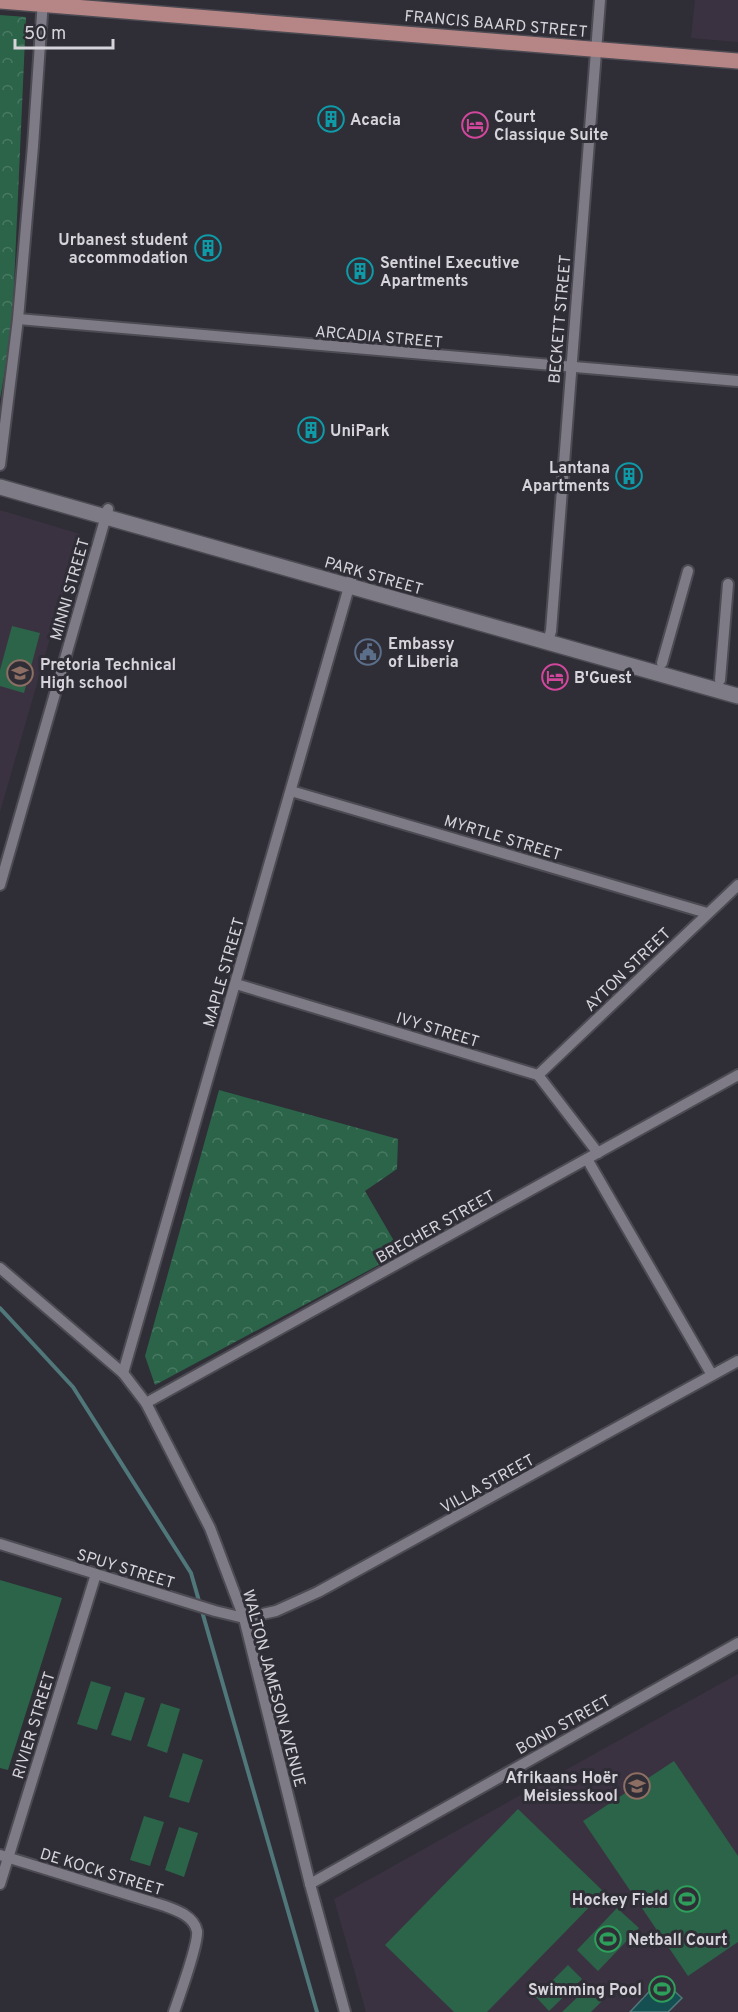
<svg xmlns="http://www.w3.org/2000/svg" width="738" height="2012" font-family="Overpass,sans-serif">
	<defs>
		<pattern id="park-crowns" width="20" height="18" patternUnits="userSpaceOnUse" patternTransform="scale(1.5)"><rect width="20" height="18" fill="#2b6448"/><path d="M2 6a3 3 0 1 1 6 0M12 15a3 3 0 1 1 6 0" fill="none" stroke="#497962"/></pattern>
	</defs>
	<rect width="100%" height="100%" fill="#2f2d36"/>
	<!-- education -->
	<g fill="#3b3241">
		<path d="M 695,0 L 738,0 L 738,42 L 691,38 Z"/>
		<path d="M 0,510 L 80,534 L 0,812 Z"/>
		<path d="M 738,1674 L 738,2012 L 366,2012 L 334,1899 Z"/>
	</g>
	<!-- park -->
	<g fill="url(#park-crowns)">
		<path d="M 0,15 L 26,17 L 12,330 L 0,399 Z"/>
		<path d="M 219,1090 L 398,1139 L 397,1169 L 365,1191 L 401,1253 L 155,1385 L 145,1356 Z"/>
	</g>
	<!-- garden -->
	<g fill="#2b6448">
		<path d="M 12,626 L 40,633 L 24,693 L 0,686 L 0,670 Z"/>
		<path d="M 0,1580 L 62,1598 L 8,1770 L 0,1768 Z"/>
		<path d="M 91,1681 L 111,1687 L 97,1730 L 77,1724 Z"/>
		<path d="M 125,1692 L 145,1698 L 131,1741 L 111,1735 Z"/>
		<path d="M 161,1703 L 180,1709 L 167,1753 L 147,1746 Z"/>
		<path d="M 183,1753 L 203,1760 L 189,1803 L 169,1797 Z"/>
		<path d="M 674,1761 L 738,1856 L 738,1942 L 688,1976 L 583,1821 Z"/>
		<path d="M 518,1809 L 604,1892 L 487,2012 L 454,2012 L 385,1945 Z"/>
		<path d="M 144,1816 L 164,1822 L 150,1866 L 130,1860 Z"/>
		<path d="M 179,1827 L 198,1833 L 184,1877 L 165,1870 Z"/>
		<path d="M 617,1908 L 639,1928 L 598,1971 L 577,1950 Z"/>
		<path d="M 568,1965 L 582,1979 L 549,2011 L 536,1997 Z"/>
		<path d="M 588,1987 L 602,2001 L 591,2012 L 562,2012 Z"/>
	</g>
	<!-- water -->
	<path fill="#164f51" stroke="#50777a" stroke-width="1.5" d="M 661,1979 L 682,1998 L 668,2012 L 630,2012 Z"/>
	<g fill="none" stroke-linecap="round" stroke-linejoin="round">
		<!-- stream -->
		<path stroke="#50777a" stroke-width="4" d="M 0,1308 L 73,1387 L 191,1573 L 317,2012"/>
		<!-- street casing -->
		<g stroke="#4c4a52" stroke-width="14">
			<g id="street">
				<path d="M 18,319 L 738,381"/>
				<path d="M 0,465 L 18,319 L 33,146 L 43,0"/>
				<path d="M 548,641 L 551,631 L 600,0"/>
				<path d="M 662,663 L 688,571"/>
				<path d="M 720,680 L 728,584"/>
				<path d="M 291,791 L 707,913"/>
				<path d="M 0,885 L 108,509"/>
				<path d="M 236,984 L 538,1075 L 598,1153"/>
				<path d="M 538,1075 L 738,885"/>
				<path d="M 587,1159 L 712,1375"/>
				<path d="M 0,1268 L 123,1373 L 146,1403 L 210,1528 L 244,1618 L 310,1884 L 345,2012"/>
				<path d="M 123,1373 L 351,580"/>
				<path d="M 146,1403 L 738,1075"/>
				<path d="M 0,1544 L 215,1611 L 244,1618 L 276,1611 L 318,1592 L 738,1361"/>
				<path d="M 0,1855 L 165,1906 C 176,1910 194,1916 197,1931 C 199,1943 179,1997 174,2012"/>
				<path d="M 0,1884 L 96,1574"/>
				<path d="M 310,1884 L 738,1643"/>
			</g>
		</g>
		<!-- secondary casing -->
		<g stroke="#4c4a52" stroke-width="18">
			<path id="secondary" d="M 0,487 L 738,696"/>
		</g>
		<!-- primary casing -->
		<g stroke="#4c4a52" stroke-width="18">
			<path id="primary" d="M 0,1 L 738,61"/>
		</g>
		<!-- street -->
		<use href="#street" stroke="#7e7b86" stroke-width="10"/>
		<!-- secondary -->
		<use href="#secondary" stroke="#7e7b86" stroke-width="15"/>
		<!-- primary -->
		<use href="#primary" stroke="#b68686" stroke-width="15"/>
	</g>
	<!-- icons -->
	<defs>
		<g id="building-ring" transform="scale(1.35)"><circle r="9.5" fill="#2f2d36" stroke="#0f9aa8" stroke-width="1.5"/><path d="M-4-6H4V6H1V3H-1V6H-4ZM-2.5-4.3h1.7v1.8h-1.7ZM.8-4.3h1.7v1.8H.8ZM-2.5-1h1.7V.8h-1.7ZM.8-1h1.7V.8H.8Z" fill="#0f9aa8"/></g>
		<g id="hotel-ring" transform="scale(1.35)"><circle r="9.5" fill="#2f2d36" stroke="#d1479c" stroke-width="1.5"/><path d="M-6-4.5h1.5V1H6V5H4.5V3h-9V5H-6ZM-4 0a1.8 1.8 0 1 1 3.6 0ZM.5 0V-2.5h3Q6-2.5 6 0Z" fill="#d1479c"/></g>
		<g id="civic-ring" transform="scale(1.35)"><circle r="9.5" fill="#2f2d36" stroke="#5c6f8a" stroke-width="1.5"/><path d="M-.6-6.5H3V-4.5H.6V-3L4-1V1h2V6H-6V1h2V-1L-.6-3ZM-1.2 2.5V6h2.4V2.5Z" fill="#5c6f8a"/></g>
		<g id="school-ring" transform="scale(1.35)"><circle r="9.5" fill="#2f2d36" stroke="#8d6e63" stroke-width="1.5"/><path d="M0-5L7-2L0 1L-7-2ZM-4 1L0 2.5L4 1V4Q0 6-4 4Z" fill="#8d6e63"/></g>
		<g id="stadium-ring" transform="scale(1.35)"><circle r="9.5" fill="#2f2d36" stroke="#2e9e5b" stroke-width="1.5"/><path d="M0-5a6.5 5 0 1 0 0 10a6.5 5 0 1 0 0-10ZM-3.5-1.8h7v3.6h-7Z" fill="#2e9e5b"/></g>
	</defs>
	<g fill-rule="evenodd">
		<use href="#building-ring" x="331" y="119"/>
		<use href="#hotel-ring" x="475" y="125"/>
		<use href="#building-ring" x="208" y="248"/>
		<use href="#building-ring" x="360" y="271"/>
		<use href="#building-ring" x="311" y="430"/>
		<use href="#building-ring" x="629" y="476"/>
		<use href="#civic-ring" x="368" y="652"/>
		<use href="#school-ring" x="20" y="673"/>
		<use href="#hotel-ring" x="555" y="677"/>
		<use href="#school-ring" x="637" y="1786"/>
		<use href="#stadium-ring" x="687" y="1899"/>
		<use href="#stadium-ring" x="608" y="1939"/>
		<use href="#stadium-ring" x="662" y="1989"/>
	</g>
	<g text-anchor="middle" stroke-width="6" stroke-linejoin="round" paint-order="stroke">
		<!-- street labels -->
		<g font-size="16" fill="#d6d4da" stroke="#2f2d36">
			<text transform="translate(496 23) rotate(5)" y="6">FRANCIS BAARD STREET</text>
			<text transform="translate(559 319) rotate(-85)" y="6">BECKETT STREET</text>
			<text transform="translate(379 336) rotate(5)" y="6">ARCADIA STREET</text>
			<text transform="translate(374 575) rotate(16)" y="6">PARK STREET</text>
			<text transform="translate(69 589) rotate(-74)" y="6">MINNI STREET</text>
			<text transform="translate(503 837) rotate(17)" y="6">MYRTLE STREET</text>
			<text transform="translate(627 969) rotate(-44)" y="6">AYTON STREET</text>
			<text transform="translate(223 972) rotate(-74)" y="6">MAPLE STREET</text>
			<text transform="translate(438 1029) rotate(17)" y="6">IVY STREET</text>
			<text transform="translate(435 1226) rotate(-29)" y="6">BRECHER STREET</text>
			<text transform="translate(487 1483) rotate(-29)" y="6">VILLA STREET</text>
			<text transform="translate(126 1568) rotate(17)" y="6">SPUY STREET</text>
			<text transform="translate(275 1688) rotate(75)" y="6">WALTON JAMESON AVENUE</text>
			<text transform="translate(563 1724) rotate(-29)" y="6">BOND STREET</text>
			<text transform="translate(33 1725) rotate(-73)" y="6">RIVIER STREET</text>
			<text transform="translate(102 1871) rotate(17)" y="6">DE KOCK STREET</text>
		</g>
		<!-- poi labels -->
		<g font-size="16" font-weight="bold" fill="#d6d4da" stroke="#2f2d36" text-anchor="start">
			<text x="494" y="122">Court<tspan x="494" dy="18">Classique Suite</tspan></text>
			<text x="350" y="125">Acacia</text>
			<text x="188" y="245" text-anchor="end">Urbanest student<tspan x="188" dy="18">accommodation</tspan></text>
			<text x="380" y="268">Sentinel Executive<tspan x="380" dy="18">Apartments</tspan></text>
			<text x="330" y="436">UniPark</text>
			<text x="610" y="473" text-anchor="end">Lantana<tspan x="610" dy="18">Apartments</tspan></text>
			<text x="388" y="649">Embassy<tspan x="388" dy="18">of Liberia</tspan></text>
			<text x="40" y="670">Pretoria Technical<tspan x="40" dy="18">High school</tspan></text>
			<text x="574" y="683">B'Guest</text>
			<text x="618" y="1783" text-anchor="end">Afrikaans Hoër<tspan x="618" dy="18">Meisiesskool</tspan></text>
			<text x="668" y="1905" text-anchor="end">Hockey Field</text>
			<text x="628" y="1945">Netball Court</text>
			<text x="642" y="1995" text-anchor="end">Swimming Pool</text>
		</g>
	</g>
	<!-- scale -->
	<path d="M15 39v9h98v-9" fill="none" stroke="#d6d4da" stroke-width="3"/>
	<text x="24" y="39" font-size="18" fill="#d6d4da" stroke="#2f2d36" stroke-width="4.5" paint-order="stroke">50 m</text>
</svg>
